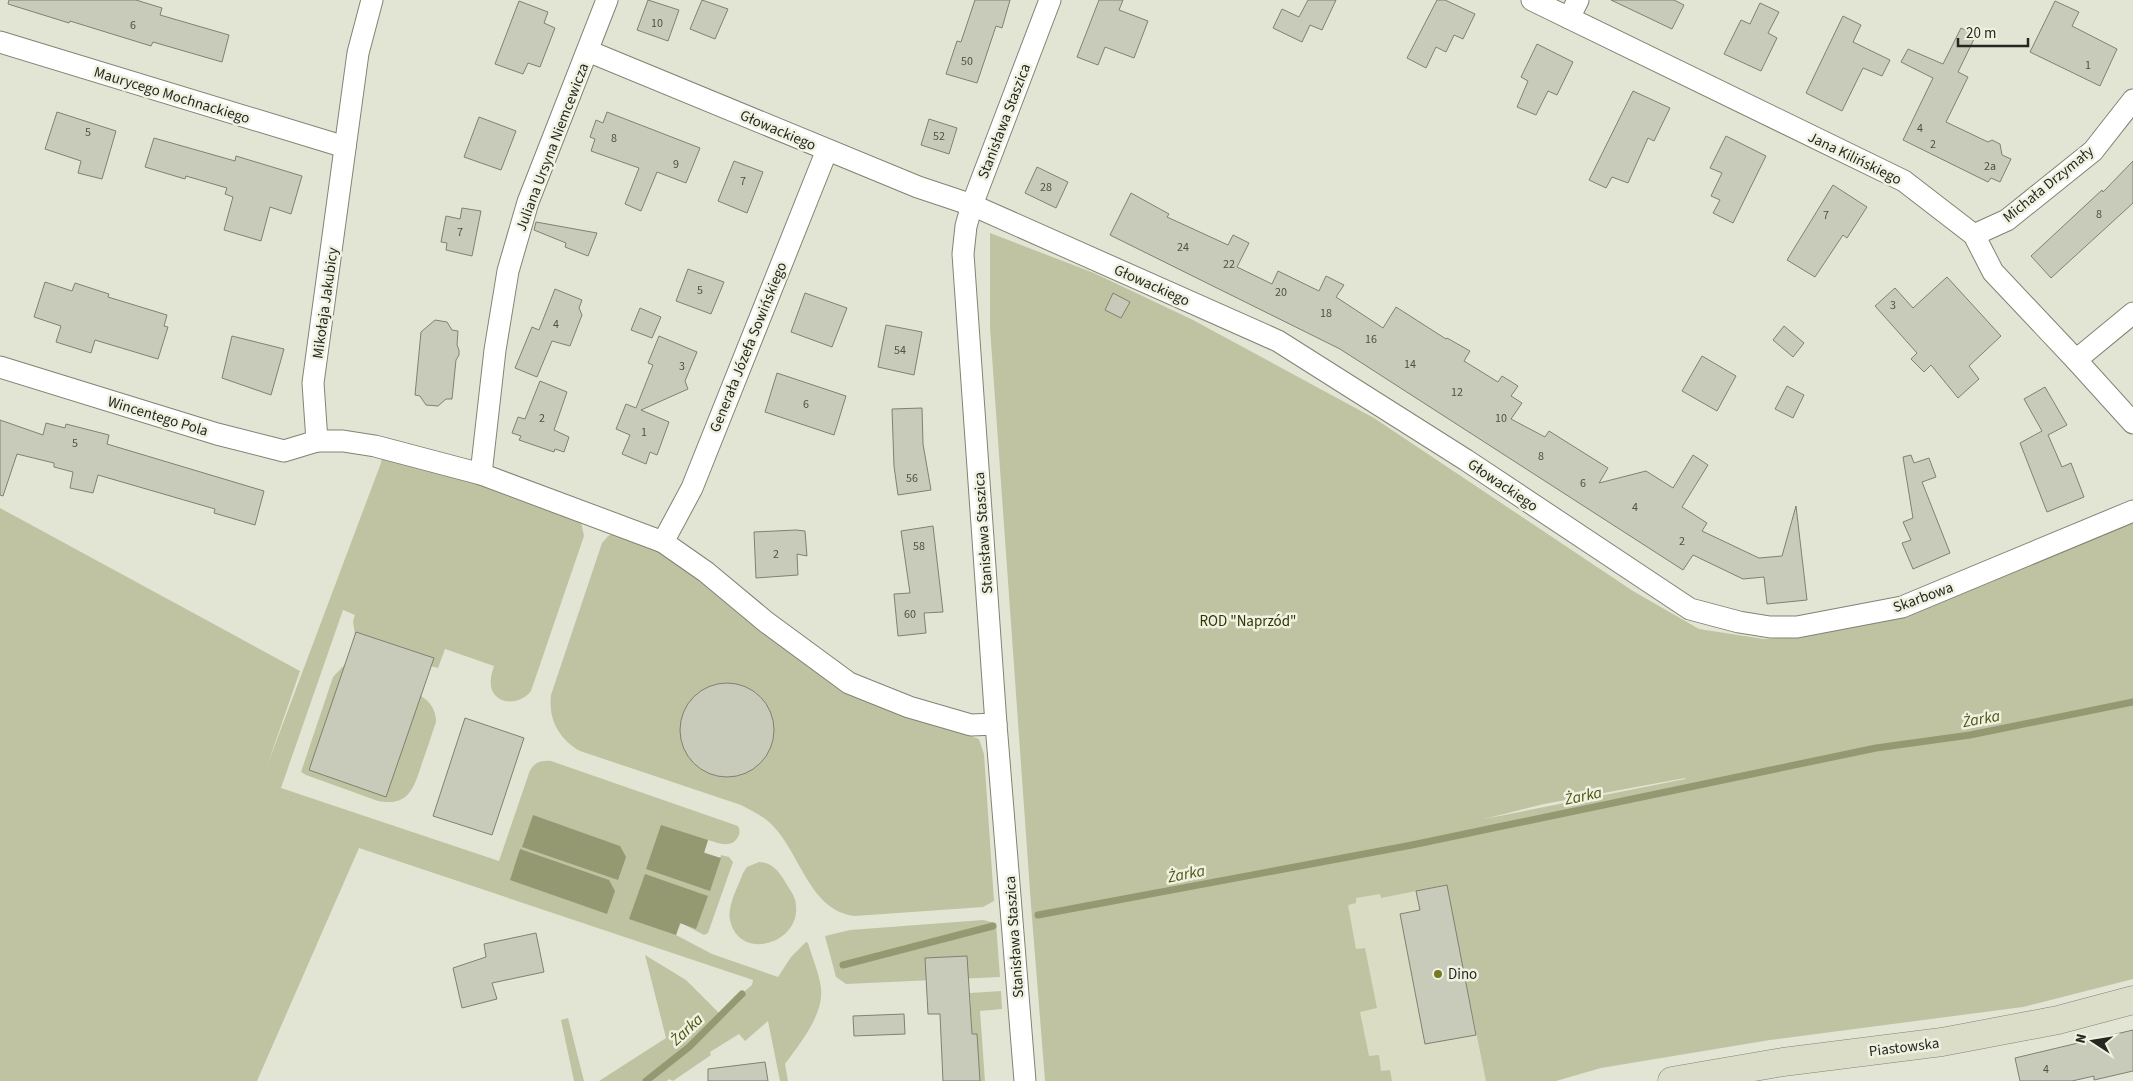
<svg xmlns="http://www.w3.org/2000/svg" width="2133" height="1081" font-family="'Source Sans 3',sans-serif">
	<rect width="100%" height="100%" fill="#e3e5d4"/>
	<!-- built -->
	<path fill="#daddc4" d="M 1457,852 L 1501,1081 L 1368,1081 L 1331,877 Z"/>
	<!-- green -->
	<g fill="#bfc3a2" fill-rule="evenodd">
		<path d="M 990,233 L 1094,273 L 1193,320 L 1374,418 L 1633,591 L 1699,629 L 1764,639 L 1807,636 L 1907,613 L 1987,584 L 2057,552 L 2133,523 L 2133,979 L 2023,1007 L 1770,1040 L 1601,1068 L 1556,1081 L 1486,1081 L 1446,885 L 1381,898 L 1380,894 L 1356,898 L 1356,903 L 1348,905 L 1356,949 L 1365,948 L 1377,1008 L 1360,1012 L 1369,1056 L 1379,1055 L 1381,1071 L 1390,1070 L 1392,1081 L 1045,1081 L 1031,905 L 990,328 ZM 1685,778 L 1685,779 L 1484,819 L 1544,804 Z"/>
		<path d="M 382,454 L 480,481 L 581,522 L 584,536 L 531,691 C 517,709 487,703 491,678 C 491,674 493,670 494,666 L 445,649 L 438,668 L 430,666 L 421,696 C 431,702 436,711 436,722 C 431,736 427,750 422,763 C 414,788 409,807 378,801 L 306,775 L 301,772 L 333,677 L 347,662 L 355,635 L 353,621 L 355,615 L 343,610 L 281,788 L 499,861 L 529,773 C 533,763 540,760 551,761 L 738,826 C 740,830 740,833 738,837 C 731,849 718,843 708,840 L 704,852 L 720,858 L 721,855 L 729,857 L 733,862 L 708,933 L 704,935 L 681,923 L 676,935 L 712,954 L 778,977 L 791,957 L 806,942 L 808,943 C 812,957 819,973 821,988 C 824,1015 800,1043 785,1064 L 788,1081 L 780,1081 L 768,1021 L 745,1041 L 739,1034 L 710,1052 L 711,1055 L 673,1081 L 669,1079 L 667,1081 L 599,1081 L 666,1038 L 645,955 L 686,980 L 719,1013 L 752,985 L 753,980 L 359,848 L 257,1081 L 0,1081 L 0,508 L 300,671 L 267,766 L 381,463 Z"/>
		<path d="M 616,533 L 648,544 L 896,710 L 979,739 L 984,754 L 994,901 L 983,907 L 855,916 C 810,911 801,855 773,826 C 765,817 752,811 741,805 L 580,751 C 559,739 548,719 551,695 L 602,543 L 608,536 Z"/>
		<path d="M 759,862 C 774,863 780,873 787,885 C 791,891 796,898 796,906 C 800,944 739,962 730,920 C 727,906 738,887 743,873 L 747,867 Z"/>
		<path d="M 983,920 L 996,923 L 1000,977 L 846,984 L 836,977 L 825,936 L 850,930 Z"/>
		<path d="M 1001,991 L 1002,1009 L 980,1011 L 985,1081 L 980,1081 L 977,1034 L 972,1034 L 970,993 Z"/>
		<path d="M 568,1018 L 584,1081 L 574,1081 L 561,1020 Z"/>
	</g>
	<!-- water -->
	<g fill="#959972">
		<path d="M 533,815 L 620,846 L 626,857 L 618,880 L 522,847 Z"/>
		<path d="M 661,825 L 708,840 L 704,853 L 721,858 L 710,891 L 646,869 Z"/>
		<path d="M 520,849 L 609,880 L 615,891 L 607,914 L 510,880 Z"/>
		<path d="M 645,874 L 708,896 L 696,929 L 680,923 L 676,935 L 629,919 Z"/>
	</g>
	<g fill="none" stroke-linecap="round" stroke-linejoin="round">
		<!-- stream -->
		<g stroke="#959972" stroke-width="7">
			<path d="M 1038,915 L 1412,845 L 1876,748 L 1970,735 L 2133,702"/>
			<path d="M 843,965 L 993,926"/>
			<path d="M 646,1081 L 689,1047 L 742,994"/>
		</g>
	</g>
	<!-- building -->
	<g fill="#c9cbba" stroke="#7f8171">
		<path d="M 9,0 L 136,0 L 162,8 L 160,15 L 229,35 L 222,62 L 153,42 L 151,46 L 70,21 L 69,23 L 8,4 Z"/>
		<path d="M 648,0 L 679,10 L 668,41 L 637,30 Z"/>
		<path d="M 702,0 L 728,9 L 715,39 L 690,29 Z"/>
		<path d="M 975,0 L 1010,0 L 1002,28 L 996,26 L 977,83 L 946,74 L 957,41 L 961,42 Z"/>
		<path d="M 1099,0 L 1123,0 L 1119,10 L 1148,21 L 1134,58 L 1105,47 L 1098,65 L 1077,57 Z"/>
		<path d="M 1308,0 L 1336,0 L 1322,30 L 1310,25 L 1302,42 L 1273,28 L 1282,9 L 1299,17 Z"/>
		<path d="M 1437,0 L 1445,0 L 1475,14 L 1463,39 L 1454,35 L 1446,52 L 1436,47 L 1426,68 L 1407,58 Z"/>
		<path d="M 1611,0 L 1674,0 L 1684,5 L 1672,29 Z"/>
		<path d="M 519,1 L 548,12 L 544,23 L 555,28 L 540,67 L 528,63 L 523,74 L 495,64 Z"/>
		<path d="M 2055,1 L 2079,12 L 2072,26 L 2117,49 L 2100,86 L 2030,52 Z"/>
		<path d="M 1760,3 L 1779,12 L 1768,33 L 1777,38 L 1761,71 L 1724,54 L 1741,20 L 1750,24 Z"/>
		<path d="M 1843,16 L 1861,25 L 1853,42 L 1890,60 L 1882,76 L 1863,68 L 1842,111 L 1806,93 Z"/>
		<path d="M 1961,28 L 1976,35 L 1958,72 L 1968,77 L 1946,122 L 1988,142 L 1992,140 L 2000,144 L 2002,155 L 2011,159 L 2000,182 L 1991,178 L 1988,182 L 1903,140 L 1933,78 L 1901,62 L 1908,49 L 1943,64 Z"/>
		<path d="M 1537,44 L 1573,62 L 1557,95 L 1548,91 L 1536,115 L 1517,107 L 1528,81 L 1521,77 Z"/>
		<path d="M 1633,91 L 1670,108 L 1654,141 L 1648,138 L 1628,183 L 1612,177 L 1606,188 L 1589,180 Z"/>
		<path d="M 57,112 L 116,131 L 102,179 L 78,173 L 81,161 L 45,149 Z"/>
		<path d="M 607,112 L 700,148 L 686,183 L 657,172 L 641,211 L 625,204 L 639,168 L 591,151 L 595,139 L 590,137 L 596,120 L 603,123 Z"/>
		<path d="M 479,117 L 516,131 L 501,170 L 464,157 Z"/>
		<path d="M 929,119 L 957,128 L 949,154 L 921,145 Z"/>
		<path d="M 1726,136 L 1766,156 L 1733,223 L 1713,213 L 1720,200 L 1711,196 L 1722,173 L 1710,168 Z"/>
		<path d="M 154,138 L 235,161 L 236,156 L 302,176 L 291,214 L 270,207 L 261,241 L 224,230 L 233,197 L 225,194 L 227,188 L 186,176 L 185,179 L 145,167 Z"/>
		<path d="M 734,161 L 763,172 L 747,213 L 718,201 Z"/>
		<path d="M 2133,161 L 2133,203 L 2051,278 L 2031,256 L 2102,190 L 2103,192 Z"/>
		<path d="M 1037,167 L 1068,182 L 1056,208 L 1025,193 Z"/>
		<path d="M 1833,185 L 1867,207 L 1847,238 L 1843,235 L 1815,277 L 1787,260 Z"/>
		<path d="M 1131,193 L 1169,214 L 1167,217 L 1228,245 L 1233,235 L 1249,243 L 1237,267 L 1272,284 L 1278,271 L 1319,291 L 1326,276 L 1344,285 L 1336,297 L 1383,328 L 1396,307 L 1446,339 L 1447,338 L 1470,351 L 1464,361 L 1498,382 L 1502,376 L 1518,386 L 1511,396 L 1522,403 L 1511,419 L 1545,437 L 1549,431 L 1608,468 L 1599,483 L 1646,471 L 1673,488 L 1693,455 L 1708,465 L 1682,507 L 1707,523 L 1702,531 L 1759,558 L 1782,556 L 1796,506 L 1807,600 L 1767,604 L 1764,577 L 1743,579 L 1693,555 L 1683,570 L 1340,349 L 1110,235 Z"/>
		<path d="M 462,208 L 481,211 L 472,256 L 446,250 L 447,243 L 441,242 L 446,216 L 460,219 Z"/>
		<path d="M 536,222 L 597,233 L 588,256 L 565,247 L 566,243 L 534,230 Z"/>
		<path d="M 688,269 L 724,282 L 711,314 L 676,301 Z"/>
		<path d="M 1947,277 L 2001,336 L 1969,366 L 1979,379 L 1958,398 L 1931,365 L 1924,372 L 1911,359 L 1917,353 L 1875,306 L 1895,288 L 1913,308 Z"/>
		<path d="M 45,282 L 72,291 L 75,283 L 109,294 L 108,297 L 167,315 L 164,326 L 168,327 L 158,359 L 95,340 L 91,353 L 56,342 L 61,326 L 34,317 Z"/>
		<path d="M 555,289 L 582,300 L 579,308 L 582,315 L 570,346 L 552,341 L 537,377 L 515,368 L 532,327 L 539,330 Z"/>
		<path d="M 805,293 L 847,308 L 832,347 L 791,332 Z"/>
		<path d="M 1113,293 L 1130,302 L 1121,318 L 1105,310 Z"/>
		<path d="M 640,308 L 661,317 L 652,338 L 631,330 Z"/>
		<path d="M 435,320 L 447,322 L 452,330 L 458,331 L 457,345 L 459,350 L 459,355 L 456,360 L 452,399 L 446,399 L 438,406 L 426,405 L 420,396 L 415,395 L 421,332 Z"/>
		<path d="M 886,325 L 922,332 L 914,375 L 878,367 Z"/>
		<path d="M 1784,326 L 1804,343 L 1793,357 L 1773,340 Z"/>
		<path d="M 232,336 L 284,349 L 271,395 L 222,378 Z"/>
		<path d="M 659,336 L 697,352 L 685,381 L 688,389 L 641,410 L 669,422 L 657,455 L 650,452 L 646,464 L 622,454 L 630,435 L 616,429 L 626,404 L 636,408 L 653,365 L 648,363 Z"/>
		<path d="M 1702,356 L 1736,376 L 1717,411 L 1682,391 Z"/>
		<path d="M 777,373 L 846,396 L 834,435 L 765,412 Z"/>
		<path d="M 540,381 L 567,392 L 554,430 L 569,437 L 564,452 L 555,449 L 554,452 L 519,440 L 521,436 L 512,433 L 518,417 L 525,419 Z"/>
		<path d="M 1787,386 L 1804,395 L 1793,418 L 1775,409 Z"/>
		<path d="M 2045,387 L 2067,425 L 2048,435 L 2062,467 L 2071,463 L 2084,497 L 2047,512 L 2020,443 L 2042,431 L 2024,399 Z"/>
		<path d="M 922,408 L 923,444 L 931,490 L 898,495 L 894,466 L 892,409 Z"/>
		<path d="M 0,420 L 43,435 L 46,423 L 65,428 L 66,424 L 109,435 L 107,444 L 264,491 L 255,525 L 214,513 L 215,509 L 98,475 L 93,493 L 70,488 L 73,472 L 54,467 L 54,463 L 17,454 L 3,496 L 0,495 Z"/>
		<path d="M 1911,455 L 1914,463 L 1929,458 L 1936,477 L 1922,482 L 1950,553 L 1913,569 L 1902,543 L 1911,540 L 1903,522 L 1913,518 L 1903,457 Z"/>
		<path d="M 933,526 L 943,612 L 924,613 L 926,633 L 898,636 L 894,594 L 910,593 L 901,531 Z"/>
		<path d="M 796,530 L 805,531 L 807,556 L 797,554 L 798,575 L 756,578 L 754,532 Z"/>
		<path d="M 356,632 L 434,658 L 386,797 L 309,770 Z"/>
		<circle cx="727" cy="730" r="47"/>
		<path d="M 465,718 L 524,738 L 492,835 L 433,816 Z"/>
		<path d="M 1447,885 L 1476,1035 L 1425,1044 L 1400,914 L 1420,910 L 1416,891 Z"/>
		<path d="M 536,933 L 544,972 L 492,983 L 497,999 L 462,1008 L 453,968 L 486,957 L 484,944 Z"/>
		<path d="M 967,956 L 972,1034 L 977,1034 L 980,1081 L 943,1081 L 940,1014 L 928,1014 L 925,958 Z"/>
		<path d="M 904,1014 L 905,1034 L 854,1036 L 853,1016 Z"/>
		<path d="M 2133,1030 L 2133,1071 L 2094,1080 L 2094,1076 L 2072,1081 L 2020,1081 L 2015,1058 Z"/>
		<path d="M 765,1062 L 768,1081 L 708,1081 L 708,1069 Z"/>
	</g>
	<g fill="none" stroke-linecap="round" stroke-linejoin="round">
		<!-- street casing -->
		<g stroke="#818373" stroke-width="23">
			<g id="street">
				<path d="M 372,0 L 358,53 L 313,383 L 317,441 L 343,441 L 375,446 L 481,474 L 663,542 L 706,572 L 766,622 L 849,683 L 909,707 L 971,725 L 996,724"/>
				<path d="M 1532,0 L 1904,181 L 1974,235 L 1993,272 L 2076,360 L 2133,423"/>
				<path d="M 1569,18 L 1578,0"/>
				<path d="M 0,42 L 345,147"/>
				<path d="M 588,51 L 918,187 L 972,205 L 1278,341 L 1466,460 L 1690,609 L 1739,622 L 1770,627 L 1797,627 L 1902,607 L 2133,511"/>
				<path d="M 1974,235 L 2007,220 L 2093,151 L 2133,100"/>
				<path d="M 2076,360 L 2133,313"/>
				<path d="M 0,367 L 217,434 L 284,451 L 317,441"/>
				<path d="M 481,474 L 495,350 L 508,271 L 528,202 L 607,0"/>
				<path d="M 663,542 L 692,488 L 827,150"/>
				<path d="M 1025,1081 L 996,724 L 963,254 L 966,226 L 972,205 L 1050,0"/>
			</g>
		</g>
		<!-- secondary casing -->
		<g stroke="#818373" stroke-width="29">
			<path id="secondary" d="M 1672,1081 L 1783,1062 L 1942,1042 L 2058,1020 L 2133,1000"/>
		</g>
		<!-- street -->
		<use href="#street" stroke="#fff" stroke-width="21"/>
		<!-- secondary -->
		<use href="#secondary" stroke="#dbddc9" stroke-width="28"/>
	</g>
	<!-- markers -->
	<circle fill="#747922" stroke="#f0f2e1" stroke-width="2" cx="1438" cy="974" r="5"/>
	<g text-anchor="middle" stroke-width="5" stroke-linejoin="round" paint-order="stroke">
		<!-- number labels -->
		<g font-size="12" fill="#4f5046">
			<text x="657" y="27">10</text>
			<text x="133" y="29">6</text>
			<text x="967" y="65">50</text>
			<text x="2088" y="69">1</text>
			<text x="1920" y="132">4</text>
			<text x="88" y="136">5</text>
			<text x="939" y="140">52</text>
			<text x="614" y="142">8</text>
			<text x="1933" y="148">2</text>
			<text x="676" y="168">9</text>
			<text x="1990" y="170">2a</text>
			<text x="743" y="185">7</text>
			<text x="1046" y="191">28</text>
			<text x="2099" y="218">8</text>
			<text x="1826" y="219">7</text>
			<text x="460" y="236">7</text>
			<text x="1183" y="251">24</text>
			<text x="1229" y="268">22</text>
			<text x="700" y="294">5</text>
			<text x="1281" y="296">20</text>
			<text x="1893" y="309">3</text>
			<text x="1326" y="317">18</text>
			<text x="556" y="328">4</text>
			<text x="1371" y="343">16</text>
			<text x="900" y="354">54</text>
			<text x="1410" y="368">14</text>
			<text x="682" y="370">3</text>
			<text x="1457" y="396">12</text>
			<text x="806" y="408">6</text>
			<text x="542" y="422">2</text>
			<text x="1501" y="422">10</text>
			<text x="644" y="436">1</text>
			<text x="75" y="447">5</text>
			<text x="1541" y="460">8</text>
			<text x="912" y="482">56</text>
			<text x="1583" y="487">6</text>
			<text x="1635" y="511">4</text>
			<text x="1682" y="545">2</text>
			<text x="919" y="550">58</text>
			<text x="776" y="558">2</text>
			<text x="910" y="618">60</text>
			<text x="2046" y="1073">4</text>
		</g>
		<!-- street labels -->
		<g font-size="15" fill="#262720" stroke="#f0f2e1">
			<text transform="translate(172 95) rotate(17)" y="5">Maurycego Mochnackiego</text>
			<text transform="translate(1004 121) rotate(-69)" y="5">Stanisława Staszica</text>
			<text transform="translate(778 130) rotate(23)" y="5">Głowackiego</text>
			<text transform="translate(552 147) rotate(-69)" y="5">Juliana Ursyna Niemcewicza</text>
			<text transform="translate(1855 158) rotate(26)" y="5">Jana Kilińskiego</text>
			<text transform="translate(2048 184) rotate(-39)" y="5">Michała Drzymały</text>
			<text transform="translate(1152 285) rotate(24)" y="5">Głowackiego</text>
			<text transform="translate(325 303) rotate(-82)" y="5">Mikołaja Jakubicy</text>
			<text transform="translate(748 347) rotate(-68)" y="5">Generała Józefa Sowińskiego</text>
			<text transform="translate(158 416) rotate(17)" y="5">Wincentego Pola</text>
			<text transform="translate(1503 485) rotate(34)" y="5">Głowackiego</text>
			<text transform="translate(983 533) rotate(-94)" y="5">Stanisława Staszica</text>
			<text transform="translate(1923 597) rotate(-20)" y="5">Skarbowa</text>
			<text transform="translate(1014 937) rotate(-94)" y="5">Stanisława Staszica</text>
			<text transform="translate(1904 1047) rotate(-7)" y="5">Piastowska</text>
		</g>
		<!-- park labels -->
		<g font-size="15" fill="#313400" stroke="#f0f2e1">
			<text x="1248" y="626">ROD "Naprzód"</text>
		</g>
		<!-- poi labels -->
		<g font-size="15" fill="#262720" stroke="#f0f2e1" text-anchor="start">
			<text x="1448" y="979">Dino</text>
		</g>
		<!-- water labels -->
		<g font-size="16" font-style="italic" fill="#4e510e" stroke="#f0f2e1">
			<text transform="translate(1981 718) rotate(-10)" y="6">Żarka</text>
			<text transform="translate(1583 795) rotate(-12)" y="6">Żarka</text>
			<text transform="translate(1186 873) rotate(-11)" y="6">Żarka</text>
			<text transform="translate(686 1029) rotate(-43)" y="6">Żarka</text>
		</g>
	</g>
	<!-- north arrow -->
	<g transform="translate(2093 1041) rotate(282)" stroke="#f0f2e1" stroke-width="4" paint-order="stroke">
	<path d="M0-4L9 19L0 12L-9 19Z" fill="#262720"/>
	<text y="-8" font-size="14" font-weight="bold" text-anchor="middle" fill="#262720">N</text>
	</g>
	<!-- scale -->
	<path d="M1958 38v8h70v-8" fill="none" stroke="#262720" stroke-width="2.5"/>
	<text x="1966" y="38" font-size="15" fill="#262720" stroke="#f0f2e1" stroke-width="4" paint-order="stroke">20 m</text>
</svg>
